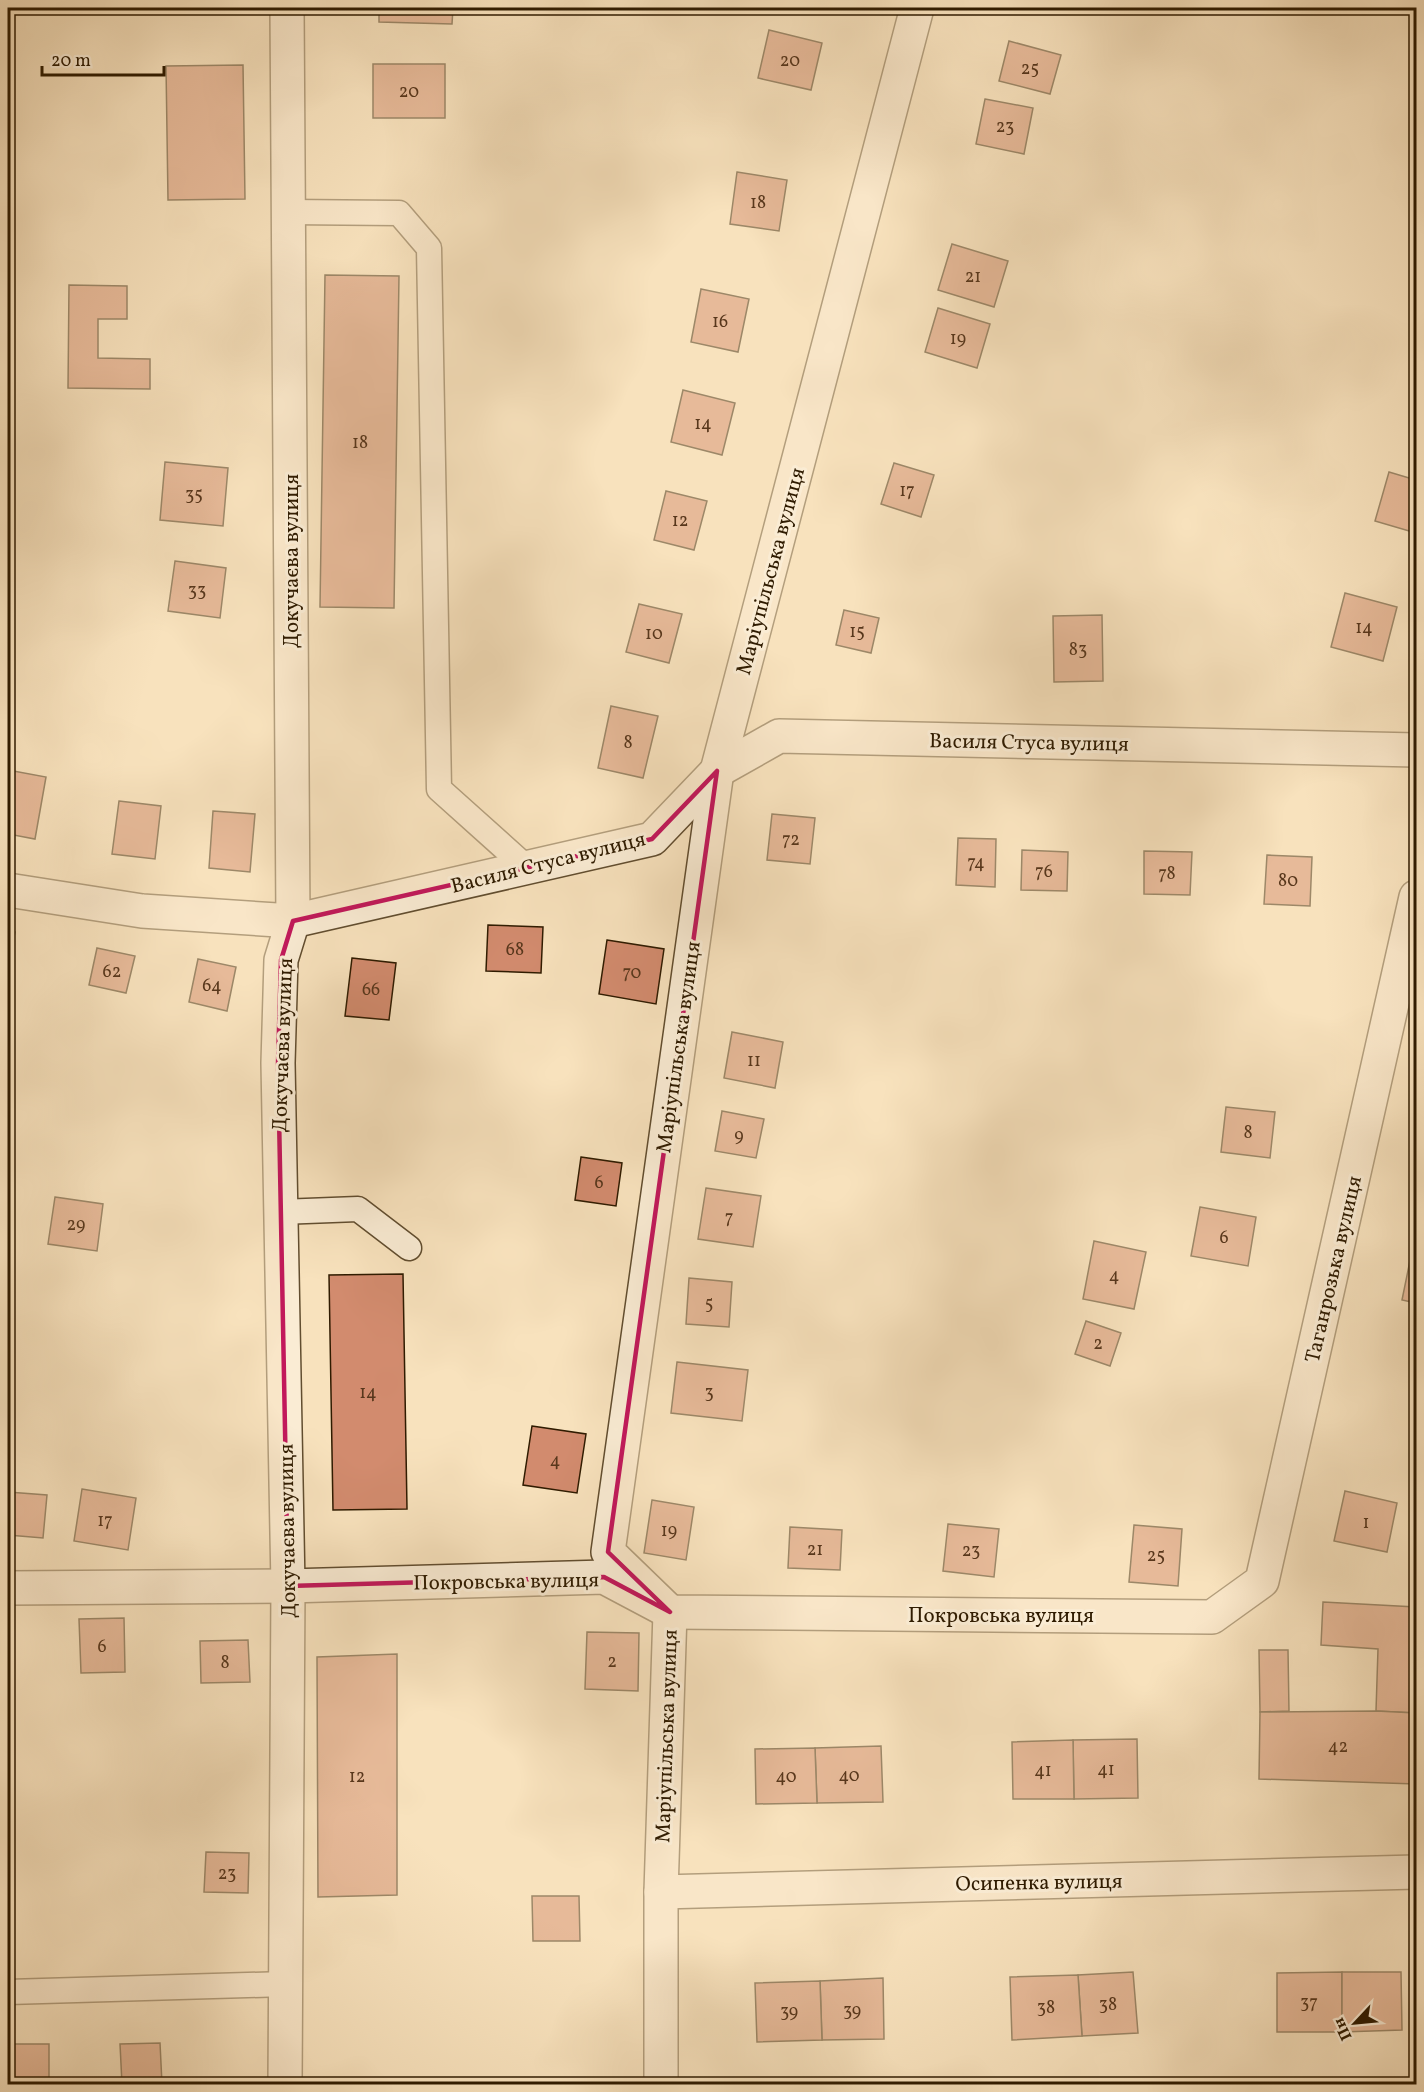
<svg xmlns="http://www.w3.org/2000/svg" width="1424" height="2092" font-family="Vollkorn,serif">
	<rect width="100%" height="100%" fill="#f8e2bd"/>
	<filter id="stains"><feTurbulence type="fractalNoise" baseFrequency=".00333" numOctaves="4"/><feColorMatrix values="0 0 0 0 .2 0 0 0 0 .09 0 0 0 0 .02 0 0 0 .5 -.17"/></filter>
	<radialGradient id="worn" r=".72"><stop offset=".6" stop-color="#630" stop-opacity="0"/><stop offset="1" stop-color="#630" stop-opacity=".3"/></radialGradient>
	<!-- building -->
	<g fill="#d28b6e" stroke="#2f1b00" stroke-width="1.5">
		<path d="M 379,8 L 453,8 L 452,24 L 379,22 Z"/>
		<path d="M 769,30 L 822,43 L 811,90 L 758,78 Z"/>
		<path d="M 1009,41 L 1061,55 L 1050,94 L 999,81 Z"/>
		<rect x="373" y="64" width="72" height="54"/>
		<path d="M 243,65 L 245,199 L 168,200 L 166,66 Z"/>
		<path d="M 985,99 L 1033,108 L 1024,154 L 976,144 Z"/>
		<path d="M 737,172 L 787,180 L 779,231 L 730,224 Z"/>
		<path d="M 952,244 L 1008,261 L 994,307 L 938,290 Z"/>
		<path d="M 325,275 L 399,276 L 394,608 L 320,607 Z"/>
		<path d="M 69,285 L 127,286 L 127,319 L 98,319 L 98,358 L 150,359 L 150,389 L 68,388 Z"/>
		<path d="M 701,289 L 749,299 L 738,352 L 691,342 Z"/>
		<path d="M 938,308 L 990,324 L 977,368 L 925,352 Z"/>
		<path d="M 1416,388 L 1416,416 L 1411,415 Z"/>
		<path d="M 683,390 L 735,403 L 722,455 L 671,442 Z"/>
		<path d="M 165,462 L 228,468 L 223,526 L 160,520 Z"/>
		<path d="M 894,463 L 934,475 L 921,517 L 881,504 Z"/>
		<path d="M 1389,472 L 1416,480 L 1416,533 L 1375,521 Z"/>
		<path d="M 666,491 L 707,501 L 694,550 L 654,540 Z"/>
		<path d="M 175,561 L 226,568 L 220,618 L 168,611 Z"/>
		<path d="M 1345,593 L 1397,607 L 1383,661 L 1331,647 Z"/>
		<path d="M 639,604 L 682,614 L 669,663 L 626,652 Z"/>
		<path d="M 844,610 L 879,618 L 871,653 L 836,645 Z"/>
		<path d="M 1102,615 L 1103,681 L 1054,682 L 1053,616 Z"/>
		<path d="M 611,706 L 658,716 L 643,778 L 598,768 Z"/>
		<path d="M 8,770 L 46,777 L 35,839 L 8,834 Z"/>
		<path d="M 119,801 L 161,806 L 155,859 L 112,854 Z"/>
		<path d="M 213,811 L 255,814 L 250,872 L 209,868 Z"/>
		<path d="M 772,814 L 815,818 L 810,864 L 767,860 Z"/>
		<path d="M 958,838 L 996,839 L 995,887 L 956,885 Z"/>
		<path d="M 1022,850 L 1068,852 L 1067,891 L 1021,890 Z"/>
		<path d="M 1144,851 L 1192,852 L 1190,895 L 1144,894 Z"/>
		<path d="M 1267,855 L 1312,857 L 1310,906 L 1264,904 Z"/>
		<path d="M 488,925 L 543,927 L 541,973 L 486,971 Z"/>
		<path d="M 8,930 L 15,932 L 8,964 Z"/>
		<path d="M 607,940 L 664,949 L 656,1004 L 599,994 Z"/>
		<path d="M 97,948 L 135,956 L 126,993 L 89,985 Z"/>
		<path d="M 352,958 L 396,963 L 389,1020 L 345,1016 Z"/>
		<path d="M 198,959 L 236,967 L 227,1011 L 189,1002 Z"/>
		<path d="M 732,1032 L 783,1042 L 775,1088 L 724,1078 Z"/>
		<path d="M 1226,1107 L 1275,1112 L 1270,1158 L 1221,1152 Z"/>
		<path d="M 722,1111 L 764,1119 L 756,1158 L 715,1151 Z"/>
		<path d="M 581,1157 L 622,1163 L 616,1206 L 575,1200 Z"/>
		<path d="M 706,1188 L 761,1196 L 753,1247 L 698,1239 Z"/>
		<path d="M 55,1197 L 103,1204 L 97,1251 L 48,1244 Z"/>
		<path d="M 1200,1207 L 1256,1217 L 1248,1266 L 1191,1256 Z"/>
		<path d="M 1094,1241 L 1146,1252 L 1134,1309 L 1083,1299 Z"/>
		<path d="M 1414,1241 L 1416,1241 L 1416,1303 L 1402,1300 Z"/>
		<path d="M 403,1274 L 407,1509 L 333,1510 L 329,1275 Z"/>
		<path d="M 689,1278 L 732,1282 L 729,1327 L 686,1324 Z"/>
		<path d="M 1086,1321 L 1121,1333 L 1110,1366 L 1075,1354 Z"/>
		<path d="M 677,1362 L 748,1370 L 742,1421 L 671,1413 Z"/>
		<path d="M 532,1426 L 586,1434 L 577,1493 L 523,1485 Z"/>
		<path d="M 82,1489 L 136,1498 L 128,1550 L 74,1541 Z"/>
		<path d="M 1345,1491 L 1397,1503 L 1387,1552 L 1334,1541 Z"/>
		<path d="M 8,1492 L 47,1495 L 43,1538 L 8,1535 Z"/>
		<path d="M 652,1500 L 694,1507 L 686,1560 L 644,1553 Z"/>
		<path d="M 948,1524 L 999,1529 L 994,1577 L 943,1571 Z"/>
		<path d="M 1134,1525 L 1182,1529 L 1178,1586 L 1129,1582 Z"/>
		<path d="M 790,1527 L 842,1530 L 840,1570 L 788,1568 Z"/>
		<path d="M 1323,1602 L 1416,1607 L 1416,1713 L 1376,1711 L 1378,1649 L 1321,1645 Z"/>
		<path d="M 124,1618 L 125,1672 L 81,1673 L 79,1619 Z"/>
		<path d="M 587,1632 L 639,1633 L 638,1691 L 585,1689 Z"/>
		<path d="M 248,1640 L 250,1682 L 201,1683 L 200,1641 Z"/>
		<path d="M 1259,1650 L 1288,1650 L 1289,1711 L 1260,1712 Z"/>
		<path d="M 397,1654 L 397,1895 L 318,1897 L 317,1657 Z"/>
		<path d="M 1376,1711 L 1416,1713 L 1416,1784 L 1259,1779 L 1260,1712 Z"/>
		<path d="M 1137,1739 L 1138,1798 L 1074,1799 L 1073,1740 Z"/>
		<path d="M 1073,1740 L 1074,1799 L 1013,1799 L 1012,1742 Z"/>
		<path d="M 881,1746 L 883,1802 L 817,1803 L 815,1748 Z"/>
		<path d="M 815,1748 L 817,1803 L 756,1804 L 755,1749 Z"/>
		<path d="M 206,1852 L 249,1853 L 248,1893 L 204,1892 Z"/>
		<path d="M 532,1896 L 579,1896 L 580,1941 L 533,1941 Z"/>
		<path d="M 1133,1972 L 1138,2033 L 1082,2036 L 1078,1975 Z"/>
		<path d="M 1342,1972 L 1342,2032 L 1277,2032 L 1277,1973 Z"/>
		<path d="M 1342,1972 L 1401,1972 L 1402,2030 L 1342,2032 Z"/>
		<path d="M 1078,1975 L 1082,2036 L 1012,2040 L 1010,1977 Z"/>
		<path d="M 883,1978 L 884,2039 L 822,2040 L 820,1981 Z"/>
		<path d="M 820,1981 L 822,2040 L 757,2042 L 755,1983 Z"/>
		<path d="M 160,2043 L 162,2084 L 122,2084 L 120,2044 Z"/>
		<rect x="8" y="2044" width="41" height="40"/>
	</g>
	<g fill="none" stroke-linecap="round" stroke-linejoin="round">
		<!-- service casing -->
		<g stroke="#614d2f" stroke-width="27">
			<g id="service">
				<path d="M 288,212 L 399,213 L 429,248 L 439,789 L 527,868"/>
				<path d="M 280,1212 L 358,1209 L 409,1248"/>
				<path d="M 8,1992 L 285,1984"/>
			</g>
		</g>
		<!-- minor casing -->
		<g stroke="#614d2f" stroke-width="36">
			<g id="minor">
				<path d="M 8,890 L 142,911 L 293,921 L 652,839 L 717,771 L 779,736 L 1416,750"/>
				<path d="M 8,1588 L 288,1586 L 604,1577 L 670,1612 L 1212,1617 L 1262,1581 L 1416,897"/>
				<path d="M 661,1892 L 1416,1872"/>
				<path d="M 285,2084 L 288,1586 L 278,1063 L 281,960 L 293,921 L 287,8"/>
				<path d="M 661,2084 L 661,1892 L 670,1612 L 608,1552 L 717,771 L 917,8"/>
			</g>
		</g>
		<!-- service -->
		<use href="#service" stroke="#faecd4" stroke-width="24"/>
		<!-- minor -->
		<use href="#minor" stroke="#faecd4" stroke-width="33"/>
	</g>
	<!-- marked area -->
	<path d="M0 0H1424V2092H0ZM 717,771 L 608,1552 L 670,1612 L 604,1577 L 288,1586 L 278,1063 L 281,960 L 293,921 L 652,839 Z" fill="#f8e2bd" fill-opacity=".55" fill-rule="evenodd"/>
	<path fill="none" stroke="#c2185b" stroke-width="4.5" stroke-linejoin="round" d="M 717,771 L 608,1552 L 670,1612 L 604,1577 L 288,1586 L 278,1063 L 281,960 L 293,921 L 652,839 Z"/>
	<g text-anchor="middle" stroke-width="6" stroke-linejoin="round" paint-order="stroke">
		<!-- number labels -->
		<g font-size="18" fill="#58371c">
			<text x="790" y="66">20</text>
			<text x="1030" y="74">25</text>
			<text x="409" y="97">20</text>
			<text x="1005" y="132">23</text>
			<text x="758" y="208">18</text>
			<text x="973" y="282">21</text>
			<text x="720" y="327">16</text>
			<text x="958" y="344">19</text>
			<text x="703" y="429">14</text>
			<text x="360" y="448">18</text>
			<text x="907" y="496">17</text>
			<text x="194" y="500">35</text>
			<text x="680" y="526">12</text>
			<text x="197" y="596">33</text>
			<text x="1364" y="633">14</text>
			<text x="857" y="637">15</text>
			<text x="654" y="639">10</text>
			<text x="1078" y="655">83</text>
			<text x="628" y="748">8</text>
			<text x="791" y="845">72</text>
			<text x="976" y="868">74</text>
			<text x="1044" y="877">76</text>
			<text x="1167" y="879">78</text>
			<text x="1288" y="886">80</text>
			<text x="515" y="955">68</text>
			<text x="112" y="977">62</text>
			<text x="632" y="978">70</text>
			<text x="212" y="991">64</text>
			<text x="371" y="995">66</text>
			<text x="754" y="1066">11</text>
			<text x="1248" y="1138">8</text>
			<text x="739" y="1141">9</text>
			<text x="599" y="1188">6</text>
			<text x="729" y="1223">7</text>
			<text x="76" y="1230">29</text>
			<text x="1224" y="1243">6</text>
			<text x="1114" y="1281">4</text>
			<text x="709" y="1309">5</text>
			<text x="1098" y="1349">2</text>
			<text x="368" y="1398">14</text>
			<text x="709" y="1398">3</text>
			<text x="555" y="1466">4</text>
			<text x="105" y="1526">17</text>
			<text x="1366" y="1528">1</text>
			<text x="669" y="1536">19</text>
			<text x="815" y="1555">21</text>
			<text x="971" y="1556">23</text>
			<text x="1156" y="1561">25</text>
			<text x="102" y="1652">6</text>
			<text x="612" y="1667">2</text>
			<text x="225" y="1668">8</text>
			<text x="1338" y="1752">42</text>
			<text x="1106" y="1775">41</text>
			<text x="1043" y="1776">41</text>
			<text x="849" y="1781">40</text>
			<text x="357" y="1782">12</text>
			<text x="786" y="1782">40</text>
			<text x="227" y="1879">23</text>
			<text x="1309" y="2008">37</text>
			<text x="1108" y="2010">38</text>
			<text x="1046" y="2013">38</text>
			<text x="852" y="2016">39</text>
			<text x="789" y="2017">39</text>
		</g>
		<!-- street labels -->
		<g font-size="21" fill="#2f1b00" stroke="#faecd4">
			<text transform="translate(291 561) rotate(-90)" y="7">Докучаєва вулиця</text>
			<text transform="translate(770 571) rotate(-75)" y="7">Маріупільська вулиця</text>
			<text transform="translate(1029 742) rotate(1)" y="7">Василя Стуса вулиця</text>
			<text transform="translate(548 862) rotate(-14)" y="7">Василя Стуса вулиця</text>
			<text transform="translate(282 1045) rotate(-88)" y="7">Докучаєва вулиця</text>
			<text transform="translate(678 1047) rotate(-82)" y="7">Маріупільська вулиця</text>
			<text transform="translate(1333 1269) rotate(-77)" y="7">Таганрозька вулиця</text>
			<text transform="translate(287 1531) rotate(-91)" y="7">Докучаєва вулиця</text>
			<text transform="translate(506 1581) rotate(-1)" y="7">Покровська вулиця</text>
			<text x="1001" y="1622">Покровська вулиця</text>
			<text transform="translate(666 1736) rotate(-88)" y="7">Маріупільська вулиця</text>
			<text transform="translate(1039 1882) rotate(-1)" y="7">Осипенка вулиця</text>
		</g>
	</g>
	<!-- margin -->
	<rect width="1424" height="2092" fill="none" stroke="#f8e2bd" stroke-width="30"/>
	<rect x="9" y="9" width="1406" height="2074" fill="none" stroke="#2f1b00" stroke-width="3"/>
	<rect x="15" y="15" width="1394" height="2062" fill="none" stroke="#2f1b00" stroke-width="1.5"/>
	<!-- north arrow -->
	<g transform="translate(1355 2023) rotate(244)" stroke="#faecd4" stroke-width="4.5" paint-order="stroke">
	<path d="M0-4.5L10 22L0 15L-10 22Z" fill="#2f1b00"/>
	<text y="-9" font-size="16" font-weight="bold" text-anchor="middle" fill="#2f1b00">Пн</text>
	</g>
	<!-- scale -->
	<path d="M42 66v9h122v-9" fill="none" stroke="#2f1b00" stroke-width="3"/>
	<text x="51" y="66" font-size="18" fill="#2f1b00" stroke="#faecd4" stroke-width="4.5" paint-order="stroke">20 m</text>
	<rect width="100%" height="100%" filter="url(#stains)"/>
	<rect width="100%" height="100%" fill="url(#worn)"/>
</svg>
